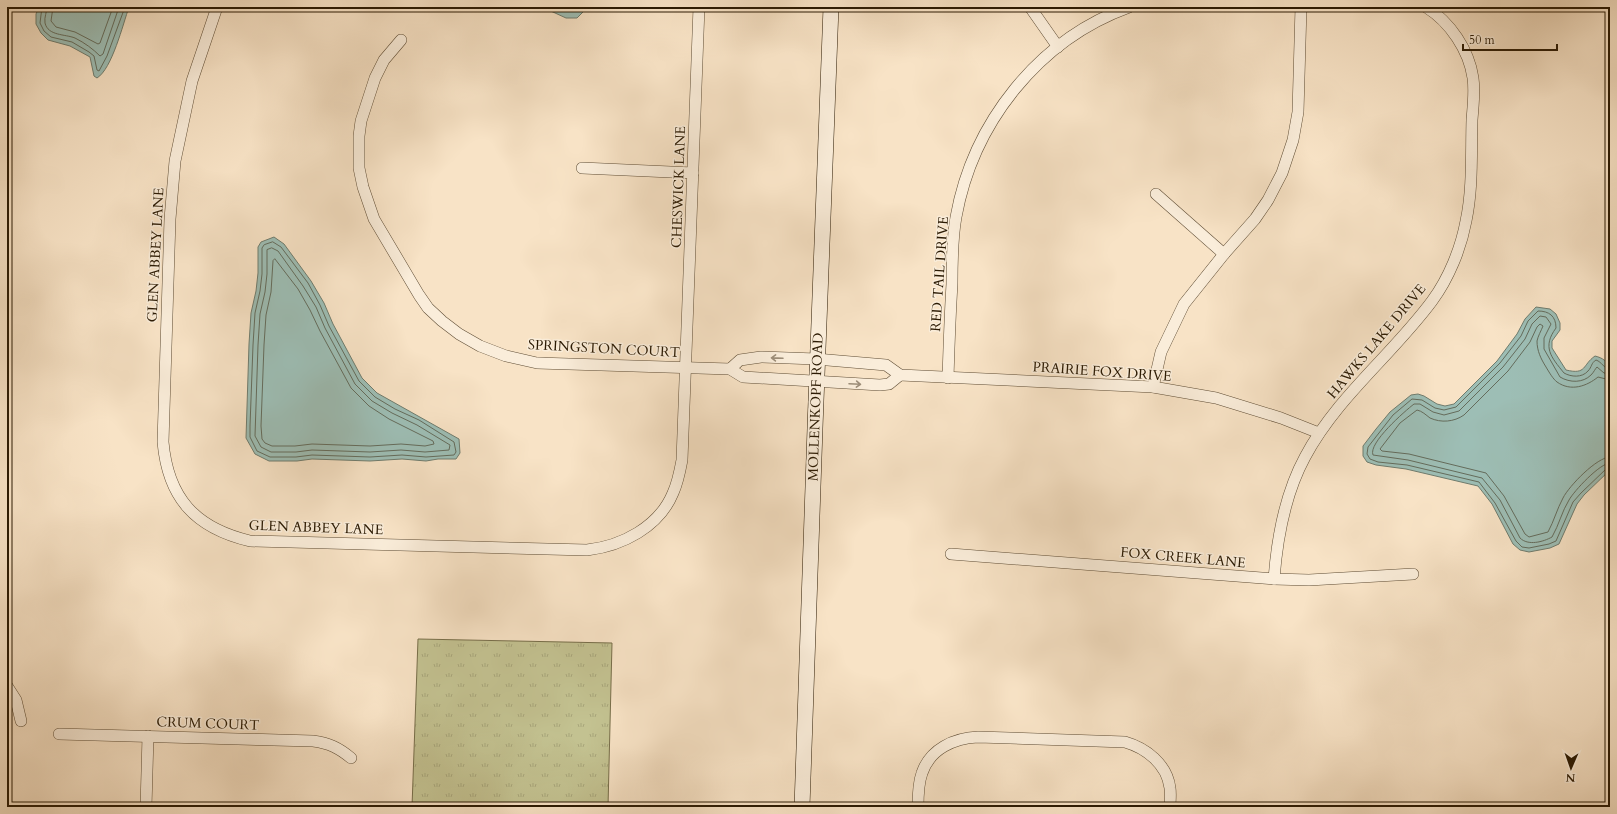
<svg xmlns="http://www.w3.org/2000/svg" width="1617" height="814" font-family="Cardo,serif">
	<defs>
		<pattern id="grass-tufts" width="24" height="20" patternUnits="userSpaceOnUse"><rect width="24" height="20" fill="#c3c291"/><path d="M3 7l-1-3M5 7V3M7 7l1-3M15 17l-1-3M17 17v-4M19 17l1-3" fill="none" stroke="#a8a67b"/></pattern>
	</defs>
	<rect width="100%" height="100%" fill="#f8e3c6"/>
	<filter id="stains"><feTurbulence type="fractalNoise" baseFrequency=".005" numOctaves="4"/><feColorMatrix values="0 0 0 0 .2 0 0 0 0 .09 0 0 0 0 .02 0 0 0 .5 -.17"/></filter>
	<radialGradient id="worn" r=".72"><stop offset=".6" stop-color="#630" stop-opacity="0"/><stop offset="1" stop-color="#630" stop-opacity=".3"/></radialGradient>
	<!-- grass -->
	<path fill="url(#grass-tufts)" stroke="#776e4a" d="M 418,639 L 612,643 L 608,807 L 412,807 Z"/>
	<!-- water -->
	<g fill="#9dbeb5" stroke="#6f7c6e">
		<path d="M 39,7 L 129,7 C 123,24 112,69 97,78 L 94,76 L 90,57 L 70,46 L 48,40 L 41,33 L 36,24 L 36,14 Z"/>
		<path d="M 542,7 L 588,7 L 577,18 L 566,18 Z"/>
		<path d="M 274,237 L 284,244 L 311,281 L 324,303 L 333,324 L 362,378 L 377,393 L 459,439 L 460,453 L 456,459 L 438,459 L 426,461 L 402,459 L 370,461 L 312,459 L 297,461 L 269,461 L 255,454 L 246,438 L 249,344 L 251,313 L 256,291 L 258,273 L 258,247 L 261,242 Z"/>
		<path d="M 1536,307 L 1550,309 L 1556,314 L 1560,323 L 1560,330 L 1552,341 L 1552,348 L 1566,370 C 1587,375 1582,365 1595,356 C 1603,358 1607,361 1610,369 L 1610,470 L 1584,495 L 1577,504 L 1559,544 L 1550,548 L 1529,552 L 1520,550 L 1513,544 L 1492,504 L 1478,486 L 1406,469 L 1376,465 L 1367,462 L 1363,456 L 1363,446 L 1376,429 L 1390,412 L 1411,395 L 1418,394 L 1424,396 L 1437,404 L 1445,406 L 1454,404 L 1497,361 L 1517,334 L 1525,319 Z"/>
	</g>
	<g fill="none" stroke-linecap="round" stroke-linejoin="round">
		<!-- shore -->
		<g stroke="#646c5c" stroke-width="1">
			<path d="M 42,7 L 40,23 L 44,31 L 51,37 L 72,42 L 89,52 L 94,56 L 97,70 L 99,71 L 107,56 L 125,7"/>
			<path d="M 47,7 C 47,12 44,17 45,23 C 48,36 65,34 75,38 C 85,43 93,49 100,56 L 103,54 L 119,7"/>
			<path d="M 53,7 L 51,21 L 56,27 L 75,32 L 98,44 L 100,43 L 113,7"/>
			<path d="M 273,242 L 281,247 L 308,283 L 320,305 L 329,326 L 359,381 L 375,397 L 395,409 L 419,420 L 454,442 L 456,452 L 454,455 L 426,457 L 402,455 L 370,457 L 312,455 L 296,457 L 270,457 L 257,451 L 250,437 L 250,426 L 253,345 L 255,313 L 260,291 L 262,274 L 262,248 L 264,245 Z"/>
			<path d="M 272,248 L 278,251 L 303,286 L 316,307 L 325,328 L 355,384 L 372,401 L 392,413 L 417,425 L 450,445 L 449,450 L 425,452 L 401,450 L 370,452 L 312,450 L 296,452 L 271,452 L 261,447 L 255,436 L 258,345 L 260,314 L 265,292 L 267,274 L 267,250 Z"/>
			<path d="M 275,259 L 298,289 L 310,310 L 320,331 L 351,388 L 369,406 L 389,419 L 433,441 L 434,444 L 425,446 L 401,444 L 370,446 L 312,444 L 295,446 L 272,446 L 265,443 L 262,439 L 261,426 L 264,345 L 266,315 L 271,292 L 273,261 Z"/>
			<path d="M 1610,369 C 1604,369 1602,362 1596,360 C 1591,363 1592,367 1588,371 C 1582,378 1571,377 1564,373 C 1551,357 1542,347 1556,328 C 1556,316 1549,311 1538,311 L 1528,321 L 1521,336 L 1500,363 L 1456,407 L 1444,410 L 1435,408 L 1422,400 L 1412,399 L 1393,415 L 1368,447 L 1367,454 L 1370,459 L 1378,462 L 1407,465 L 1479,482 L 1495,503 L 1516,541 L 1522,547 L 1529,548 L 1549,544 L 1556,541 L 1573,502 L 1581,493 L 1606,469 L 1610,468"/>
			<path d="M 1610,374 L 1604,373 L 1597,367 C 1595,369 1594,372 1591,375 C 1583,383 1570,383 1560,377 L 1544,349 L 1544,338 L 1551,324 L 1546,317 L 1540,316 L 1532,324 L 1525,339 L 1503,367 L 1459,411 L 1444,415 L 1433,412 L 1420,404 L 1414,404 C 1405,411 1368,443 1373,455 L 1408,460 L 1482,478 L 1500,500 L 1520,538 C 1528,546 1543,542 1552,537 C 1559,525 1562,511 1569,500 C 1574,491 1600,463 1610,463"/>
			<path d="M 1610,380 L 1598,377 C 1587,386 1571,392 1557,382 C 1553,379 1549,372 1546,367 C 1541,359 1537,351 1537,341 C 1538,336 1541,331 1543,326 L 1540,324 L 1537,327 L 1530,342 L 1508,371 L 1464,415 C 1454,422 1441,423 1430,418 C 1426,415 1422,411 1417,410 L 1400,423 L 1380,449 L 1382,451 L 1409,454 L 1486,473 L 1504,496 L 1525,534 L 1529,537 L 1548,532 C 1554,521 1557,509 1563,498 C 1569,486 1597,457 1610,457"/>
		</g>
		<!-- street casing -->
		<g stroke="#5e4c34" stroke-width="12">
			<g id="street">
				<path d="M 217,7 L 192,81 L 175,161 L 170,219 L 163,442 C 168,498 195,528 250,541 L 587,550 C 622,546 659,527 673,493 C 678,482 680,471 682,460 L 699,7"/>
				<path d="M 1030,7 L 1058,47"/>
				<path d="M 401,40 L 384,60 L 375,78 L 361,121 L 359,136 L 359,168 L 363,187 L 374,219 L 419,295 L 428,308 L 442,321 L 459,334 L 480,346 L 506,356 L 537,363 L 730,369 L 743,377 L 880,385 L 889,384 L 900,375"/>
				<path d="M 582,168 L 693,173"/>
				<path d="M 1156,194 L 1224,254"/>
				<path d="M 730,369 L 740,360 L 761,357 L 816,359 L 886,365 L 900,375 L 1153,387 L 1216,398 L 1281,418 L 1319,433"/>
				<path d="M 948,378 C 949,346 950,315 952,284 C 952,262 952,239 956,217 C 973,123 1038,40 1129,7"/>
				<path d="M 1153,387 L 1161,352 L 1184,304 L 1224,254 L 1255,219 L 1268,200 L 1282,173 L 1293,140 L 1298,112 L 1301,7"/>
				<path d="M 951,554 L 1274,579 L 1309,580 L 1413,574"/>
				<path d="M 1274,579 C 1277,539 1286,492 1305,457 C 1337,397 1392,355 1432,301 C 1449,278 1461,248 1466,221 C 1473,188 1471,153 1472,120 C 1473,106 1475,92 1473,78 C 1469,50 1450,22 1426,7"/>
				<path d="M 7,686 L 16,700 L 21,721"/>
				<path d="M 59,734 L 313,741 C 329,743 339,748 351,758"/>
				<path d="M 146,807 L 148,736"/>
				<path d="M 918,807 C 918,796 918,784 922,773 C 930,749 954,738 978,737 L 1125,742 C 1146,748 1167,764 1170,788 C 1171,794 1170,801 1170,807"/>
			</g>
		</g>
		<!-- secondary casing -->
		<g stroke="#2b1a03" stroke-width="16">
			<path id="secondary" d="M 802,807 C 811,540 820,274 831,7"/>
		</g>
		<!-- street -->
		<use href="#street" stroke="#faedda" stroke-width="11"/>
		<!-- secondary -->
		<use href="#secondary" stroke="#faedda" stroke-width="15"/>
	</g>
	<!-- one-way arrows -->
	<defs><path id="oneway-shaft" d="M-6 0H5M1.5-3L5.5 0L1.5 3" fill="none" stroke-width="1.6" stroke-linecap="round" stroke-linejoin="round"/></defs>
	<g stroke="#9d8e79">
		<use href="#oneway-shaft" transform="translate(777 358) rotate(-178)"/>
		<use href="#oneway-shaft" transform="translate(855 384) rotate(3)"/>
	</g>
	<g text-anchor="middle" stroke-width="3" stroke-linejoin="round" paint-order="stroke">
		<!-- street labels -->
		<g font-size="14" fill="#2b1a03" stroke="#faedda">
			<text transform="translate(678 187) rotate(-88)" y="5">CHESWICK LANE</text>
			<text transform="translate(155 255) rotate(-87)" y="5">GLEN ABBEY LANE</text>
			<text transform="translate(939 274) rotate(-86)" y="5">RED TAIL DRIVE</text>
			<text transform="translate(1376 341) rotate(-50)" y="5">HAWKS LAKE DRIVE</text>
			<text transform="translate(604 348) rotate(3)" y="5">SPRINGSTON COURT</text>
			<text transform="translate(1102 371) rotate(4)" y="5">PRAIRIE FOX DRIVE</text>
			<text transform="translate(815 407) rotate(-88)" y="5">MOLLENKOPF ROAD</text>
			<text transform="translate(316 527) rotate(2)" y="5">GLEN ABBEY LANE</text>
			<text transform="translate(1183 557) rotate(5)" y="5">FOX CREEK LANE</text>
			<text transform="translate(208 723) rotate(2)" y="5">CRUM COURT</text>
		</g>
	</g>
	<!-- margin -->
	<rect width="1617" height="814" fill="none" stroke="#f8e3c6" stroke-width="24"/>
	<rect x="8" y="8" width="1601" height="798" fill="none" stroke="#2b1a03" stroke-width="2"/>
	<rect x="12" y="12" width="1593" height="790" fill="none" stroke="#2b1a03"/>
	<!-- north arrow -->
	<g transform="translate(1571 768) rotate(182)" stroke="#faedda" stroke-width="3" paint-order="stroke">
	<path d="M0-3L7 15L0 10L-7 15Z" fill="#2b1a03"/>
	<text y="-6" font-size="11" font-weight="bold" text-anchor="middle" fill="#2b1a03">N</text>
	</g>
	<!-- scale -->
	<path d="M1463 44v6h94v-6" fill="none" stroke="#2b1a03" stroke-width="2"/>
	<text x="1469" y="44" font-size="12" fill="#2b1a03" stroke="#faedda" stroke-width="3" paint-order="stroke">50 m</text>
	<rect width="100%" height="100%" filter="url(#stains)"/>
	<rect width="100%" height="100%" fill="url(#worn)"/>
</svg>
